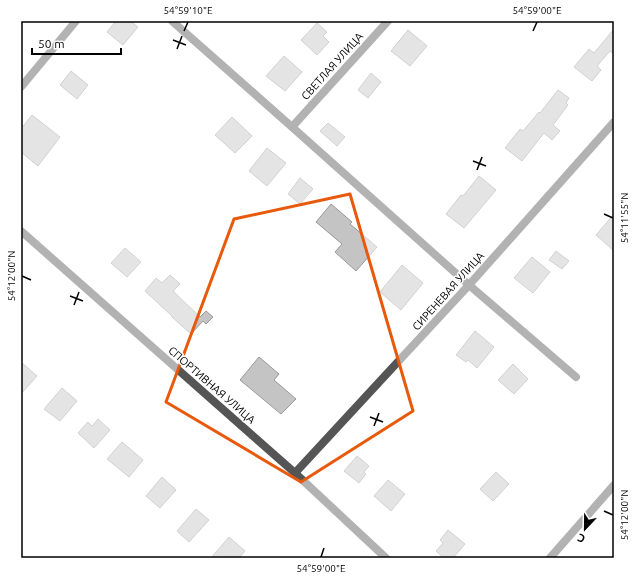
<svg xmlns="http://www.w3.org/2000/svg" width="635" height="579" font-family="Ubuntu,sans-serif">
	<rect width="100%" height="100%" fill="#fff"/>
	<!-- building -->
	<g fill="#c4c4c4" stroke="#999">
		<path d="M 116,21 L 130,21 L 138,27 L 123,45 L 107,32 Z"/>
		<path d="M 317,23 L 327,32 L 323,36 L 329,42 L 317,55 L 301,40 Z"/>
		<path d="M 614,29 L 614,54 L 610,51 L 597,66 L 601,70 L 592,81 L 574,67 L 589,49 L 594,53 Z"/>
		<path d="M 408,30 L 427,46 L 410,66 L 391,51 Z"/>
		<path d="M 284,56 L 302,72 L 285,91 L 266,76 Z"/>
		<path d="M 71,71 L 88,85 L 77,99 L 60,85 Z"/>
		<path d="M 371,73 L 381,82 L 368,98 L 358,90 Z"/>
		<path d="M 558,90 L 569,98 L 566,103 L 568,105 L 553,125 L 560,131 L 552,140 L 544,133 L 522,161 L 505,148 L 520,129 L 523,131 L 539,112 L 540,113 Z"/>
		<path d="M 32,115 L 60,137 L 38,166 L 21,152 L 21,129 Z"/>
		<path d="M 232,117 L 252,136 L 235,153 L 215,135 Z"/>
		<path d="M 328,123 L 345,137 L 337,146 L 320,131 Z"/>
		<path d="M 267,148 L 286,163 L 267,186 L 249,171 Z"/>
		<path d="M 479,176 L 496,190 L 464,228 L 446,214 L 461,195 L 463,196 Z"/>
		<path d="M 300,178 L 313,189 L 300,204 L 288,194 Z"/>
		<path d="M 331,204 L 352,222 L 350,224 L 377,247 L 356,271 L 335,252 L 342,244 L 316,222 Z"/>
		<path d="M 614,214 L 614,251 L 596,235 Z"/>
		<path d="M 125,248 L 141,262 L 127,277 L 111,263 Z"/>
		<path d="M 556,251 L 569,261 L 562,269 L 549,260 Z"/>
		<path d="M 532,257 L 550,272 L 533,293 L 514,278 Z"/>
		<path d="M 402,265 L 423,283 L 401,310 L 380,292 Z"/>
		<path d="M 170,275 L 180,284 L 173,291 L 200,317 L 206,311 L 213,317 L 206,324 L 203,321 L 191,334 L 172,317 L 172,316 L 145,291 L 156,278 L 162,283 Z"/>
		<path d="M 475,331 L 494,347 L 477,368 L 468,360 L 466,362 L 456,355 Z"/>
		<path d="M 259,357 L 279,374 L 274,380 L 296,399 L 281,414 L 240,380 Z"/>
		<path d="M 21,362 L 37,376 L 21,394 Z"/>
		<path d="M 513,364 L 528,379 L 514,394 L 498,380 Z"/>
		<path d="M 62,388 L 77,401 L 60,421 L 44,409 Z"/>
		<path d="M 98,419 L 110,430 L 94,448 L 78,433 L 88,422 L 92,426 Z"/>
		<path d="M 122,442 L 143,460 L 129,477 L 107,459 Z"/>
		<path d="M 357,456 L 369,466 L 364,472 L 366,474 L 359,483 L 344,471 Z"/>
		<path d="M 496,472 L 509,484 L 493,501 L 480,489 Z"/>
		<path d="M 162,477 L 176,490 L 160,508 L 146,496 Z"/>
		<path d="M 388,480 L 405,494 L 391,511 L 374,496 Z"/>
		<path d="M 196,509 L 209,520 L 189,542 L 177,531 Z"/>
		<path d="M 448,530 L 465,544 L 453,558 L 444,558 L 436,551 L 443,543 L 440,540 Z"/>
		<path d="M 229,537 L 245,551 L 239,558 L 211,558 Z"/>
	</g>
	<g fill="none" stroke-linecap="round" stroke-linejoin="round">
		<!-- street -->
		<g stroke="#555" stroke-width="8">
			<path d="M 172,21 L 292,127 L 469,285 L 576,377"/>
			<path d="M 21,87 L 76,21"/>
			<path d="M 292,127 L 388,21"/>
			<path d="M 21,231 L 295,473 L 386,558"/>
			<path d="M 295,473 L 469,285 L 614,122"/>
			<path d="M 550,558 L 614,485"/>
		</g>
	</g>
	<!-- marked area -->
	<path d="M0 0H635V579H0ZM 350,194 L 413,411 L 301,482 L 166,402 L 234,219 Z" fill="#fff" fill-opacity=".55" fill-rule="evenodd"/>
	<path fill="none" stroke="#e8590c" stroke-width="3" stroke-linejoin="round" d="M 350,194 L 413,411 L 301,482 L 166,402 L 234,219 Z"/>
	<!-- ticks -->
	<path fill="none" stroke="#000" stroke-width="1.5" d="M 184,31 L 188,22M 533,31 L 537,22M 173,40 L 186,45M 177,49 L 182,36M 473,161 L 486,166M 477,170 L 482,157M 604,214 L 613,218M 22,276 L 31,280M 70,296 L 83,301M 74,305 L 79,292M 370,417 L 383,422M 374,426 L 379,413M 604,511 L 613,515M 321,557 L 324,548"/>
	<g text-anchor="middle" stroke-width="3" stroke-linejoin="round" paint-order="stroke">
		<!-- street labels -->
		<g font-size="11" fill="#000" stroke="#fff">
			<text transform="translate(332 66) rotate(-48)" y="4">СВЕТЛАЯ УЛИЦА</text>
			<text transform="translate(448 291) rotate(-48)" y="4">СИРЕНЕВАЯ УЛИЦА</text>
			<text transform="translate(212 385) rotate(41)" y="4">СПОРТИВНАЯ УЛИЦА</text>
		</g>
	</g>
	<!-- border -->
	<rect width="635" height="579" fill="none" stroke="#ffffff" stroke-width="44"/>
	<!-- north arrow -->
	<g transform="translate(585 529) rotate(202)" stroke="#ffffff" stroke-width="3" paint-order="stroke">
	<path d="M0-3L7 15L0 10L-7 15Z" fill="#000000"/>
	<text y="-6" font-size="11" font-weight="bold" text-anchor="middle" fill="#000000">С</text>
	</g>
	<!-- scale -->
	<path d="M32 48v6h89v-6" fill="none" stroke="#000000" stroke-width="2"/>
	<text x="38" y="48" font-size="12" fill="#000000" stroke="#ffffff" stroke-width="3" paint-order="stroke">50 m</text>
	<rect x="22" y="22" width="591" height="535" fill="none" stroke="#000" stroke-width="1.5"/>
	<g font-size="10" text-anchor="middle" fill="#000">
		<text x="188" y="14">54°59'10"E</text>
		<text x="537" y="14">54°59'00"E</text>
		<text transform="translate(624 218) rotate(-90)" y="4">54°11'55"N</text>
		<text transform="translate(11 276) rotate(-90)" y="4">54°12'00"N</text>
		<text transform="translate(624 515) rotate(-90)" y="4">54°12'00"N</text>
		<text x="321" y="572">54°59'00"E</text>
	</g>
</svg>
